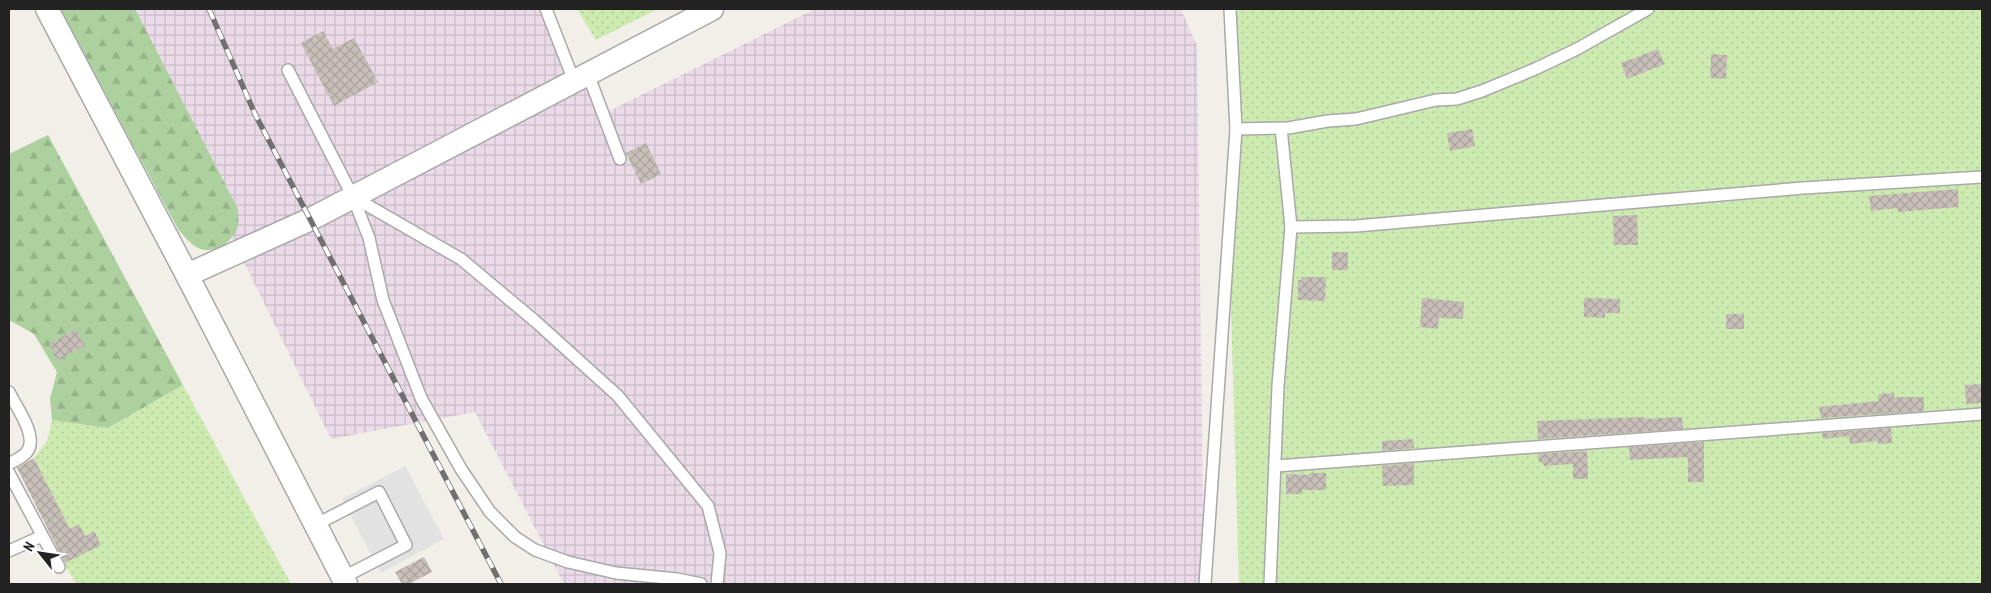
<svg xmlns="http://www.w3.org/2000/svg" width="1991" height="593" font-family="'PT Sans Narrow',sans-serif">
	<defs>
		<pattern id="industrial-grid" width="8" height="8" patternUnits="userSpaceOnUse" patternTransform="scale(1.25)"><rect width="8" height="8" fill="#ebdbe8"/><path d="M0 4h8M4 0v8" fill="none" stroke="#c9bcc7"/></pattern>
		<pattern id="grass-dots" width="8" height="8" patternUnits="userSpaceOnUse" patternTransform="scale(1.25)"><rect width="8" height="8" fill="#cdebb0"/><path d="M2 2h.1M6 6h.1" fill="none" stroke="#b0c997" stroke-width="1.8" stroke-linecap="round"/></pattern>
		<pattern id="forest-firs" width="22" height="20" patternUnits="userSpaceOnUse" patternTransform="scale(1.25)"><rect width="22" height="20" fill="#add19e"/><path d="M5 1l3.5 6h-7zM16 11l3.5 6h-7z" fill="#95b388"/></pattern>
		<pattern id="building-cross-hatch" width="8" height="8" patternUnits="userSpaceOnUse" patternTransform="scale(1.25)"><rect width="8" height="8" fill="#c7bfb8"/><path d="M0 0l8 8M0 8l8-8" fill="none" stroke="#aba49e"/></pattern>
	</defs>
	<rect width="100%" height="100%" fill="#f2efe9"/>
	<!-- industrial -->
	<path fill="url(#industrial-grid)" d="M 119,9 L 542,9 L 601,115 L 815,9 L 1181,9 L 1197,46 L 1204,584 L 564,584 L 475,412 L 331,439 Z"/>
	<!-- grass -->
	<g fill="url(#grass-dots)">
		<path d="M 577,9 L 658,9 L 596,40 Z"/>
		<path d="M 1234,9 L 1982,9 L 1982,584 L 1239,584 L 1228,205 Z"/>
		<path d="M 183,385 L 291,584 L 76,584 L 64,563 L 100,545 L 94,531 L 85,536 L 70,529 L 34,458 L 47,441 L 52,420 L 108,428 Z"/>
	</g>
	<!-- forest -->
	<g fill="url(#forest-firs)">
		<path d="M 60,9 L 135,9 L 238,209 C 238,214 239,220 238,225 C 235,241 214,256 198,248 C 190,244 184,236 178,229 Z"/>
		<path d="M 48,135 L 183,385 L 108,428 L 52,420 L 50,399 L 57,372 L 34,334 L 9,320 L 9,154 Z"/>
	</g>
	<!-- parking -->
	<path fill="#e2e2e2" d="M 405,466 L 444,539 L 381,573 L 342,499 Z"/>
	<!-- building -->
	<g fill="url(#building-cross-hatch)">
		<path d="M 323,31 L 333,49 L 354,38 L 378,82 L 334,106 L 301,43 Z"/>
		<path d="M 1658,49 L 1665,64 L 1627,79 L 1621,63 Z"/>
		<path d="M 1711,54 L 1727,55 L 1726,79 L 1710,78 Z"/>
		<path d="M 1472,129 L 1475,146 L 1450,151 L 1447,133 Z"/>
		<path d="M 646,143 L 661,174 L 641,184 L 626,153 Z"/>
		<path d="M 1958,189 L 1959,207 L 1898,212 L 1897,208 L 1871,211 L 1869,196 Z"/>
		<path d="M 1637,215 L 1638,245 L 1614,245 L 1613,216 Z"/>
		<rect x="1332" y="252" width="16" height="18"/>
		<path d="M 1302,277 L 1326,277 L 1325,301 L 1298,300 L 1298,280 L 1301,280 Z"/>
		<path d="M 1422,298 L 1464,302 L 1463,319 L 1439,318 L 1438,329 L 1420,327 Z"/>
		<path d="M 1584,298 L 1620,299 L 1620,313 L 1605,313 L 1605,318 L 1584,317 Z"/>
		<rect x="1726" y="314" width="18" height="15"/>
		<path d="M 76,329 L 85,346 L 57,361 L 49,344 Z"/>
		<path d="M 1982,384 L 1982,403 L 1966,404 L 1965,385 Z"/>
		<path d="M 1894,393 L 1894,397 L 1924,397 L 1924,411 L 1821,418 L 1819,407 L 1879,401 L 1879,394 Z"/>
		<path d="M 1645,417 L 1645,419 L 1682,417 L 1683,429 L 1538,439 L 1537,421 Z"/>
		<path d="M 1891,428 L 1892,443 L 1878,444 L 1877,441 L 1850,444 L 1849,436 L 1823,439 L 1822,433 Z"/>
		<path d="M 1413,439 L 1414,448 L 1382,451 L 1382,441 Z"/>
		<path d="M 1704,442 L 1704,482 L 1688,482 L 1688,457 L 1630,460 L 1629,447 Z"/>
		<path d="M 1587,451 L 1588,479 L 1573,479 L 1573,464 L 1544,466 L 1543,462 L 1539,462 L 1538,454 Z"/>
		<path d="M 34,458 L 70,529 L 79,524 L 85,536 L 94,531 L 101,545 L 65,563 L 17,468 Z"/>
		<path d="M 1414,463 L 1414,485 L 1383,486 L 1382,466 Z"/>
		<path d="M 1309,473 L 1326,473 L 1326,490 L 1302,490 L 1302,494 L 1286,494 L 1286,474 L 1309,475 Z"/>
		<path d="M 424,557 L 432,572 L 409,584 L 402,584 L 395,572 Z"/>
	</g>
	<g fill="none" stroke-linecap="round" stroke-linejoin="round">
		<!-- service casing -->
		<g stroke="#a9a9a9" stroke-width="14">
			<g id="service">
				<path d="M 546,9 L 574,81"/>
				<path d="M 288,70 L 353,197 L 369,238 L 383,300 L 421,398 L 461,469 L 490,512 L 515,537 L 535,550 L 568,562 L 616,573 L 677,579 L 701,584"/>
				<path d="M 588,74 L 620,159"/>
				<path d="M 1236,129 L 1288,128 L 1328,121 L 1356,119 L 1436,100 L 1457,99 L 1482,91 L 1535,69 L 1577,49 L 1648,9"/>
				<path d="M 353,197 L 461,259 L 535,321 L 618,396 L 708,506 L 720,553 L 717,584"/>
				<path d="M 1291,227 L 1356,226 L 1803,188 L 1982,177"/>
				<path d="M 9,392 C 16,407 40,438 26,453 C 21,458 14,461 9,464"/>
				<path d="M 1276,466 L 1982,414"/>
				<path d="M 9,473 L 59,567"/>
				<path d="M 315,525 L 379,492 L 406,545 L 342,578"/>
				<path d="M 9,551 L 42,536"/>
				<path d="M 1205,584 L 1236,129 L 1230,9"/>
				<path d="M 1270,584 L 1278,386 L 1291,227 L 1281,128"/>
			</g>
		</g>
		<!-- minor casing -->
		<g stroke="#a9a9a9" stroke-width="25">
			<g id="minor">
				<path d="M 47,9 L 187,275 L 346,584"/>
				<path d="M 187,275 L 311,219 L 712,9"/>
			</g>
		</g>
		<!-- service -->
		<use href="#service" stroke="#fff" stroke-width="11"/>
		<!-- minor -->
		<use href="#minor" stroke="#fff" stroke-width="22"/>
		<!-- rail casing -->
		<g stroke="#707070" stroke-width="5.5">
			<path id="rail" d="M 209,9 L 255,114 L 501,584"/>
		</g>
		<!-- rail -->
		<use href="#rail" stroke="#fff" stroke-width="4" stroke-dasharray="11" stroke-linecap="butt"/>
	</g>
	<!-- border -->
	<rect width="1991" height="593" fill="none" stroke="#222222" stroke-width="20"/>
	<!-- north arrow -->
	<g transform="translate(40 553) rotate(300)" stroke="#ffffff" stroke-width="4" paint-order="stroke">
	<path d="M0-4L9 19L0 12L-9 19Z" fill="#222222"/>
	<text y="-8" font-size="14" font-weight="bold" text-anchor="middle" fill="#222222">N</text>
	</g>
</svg>
